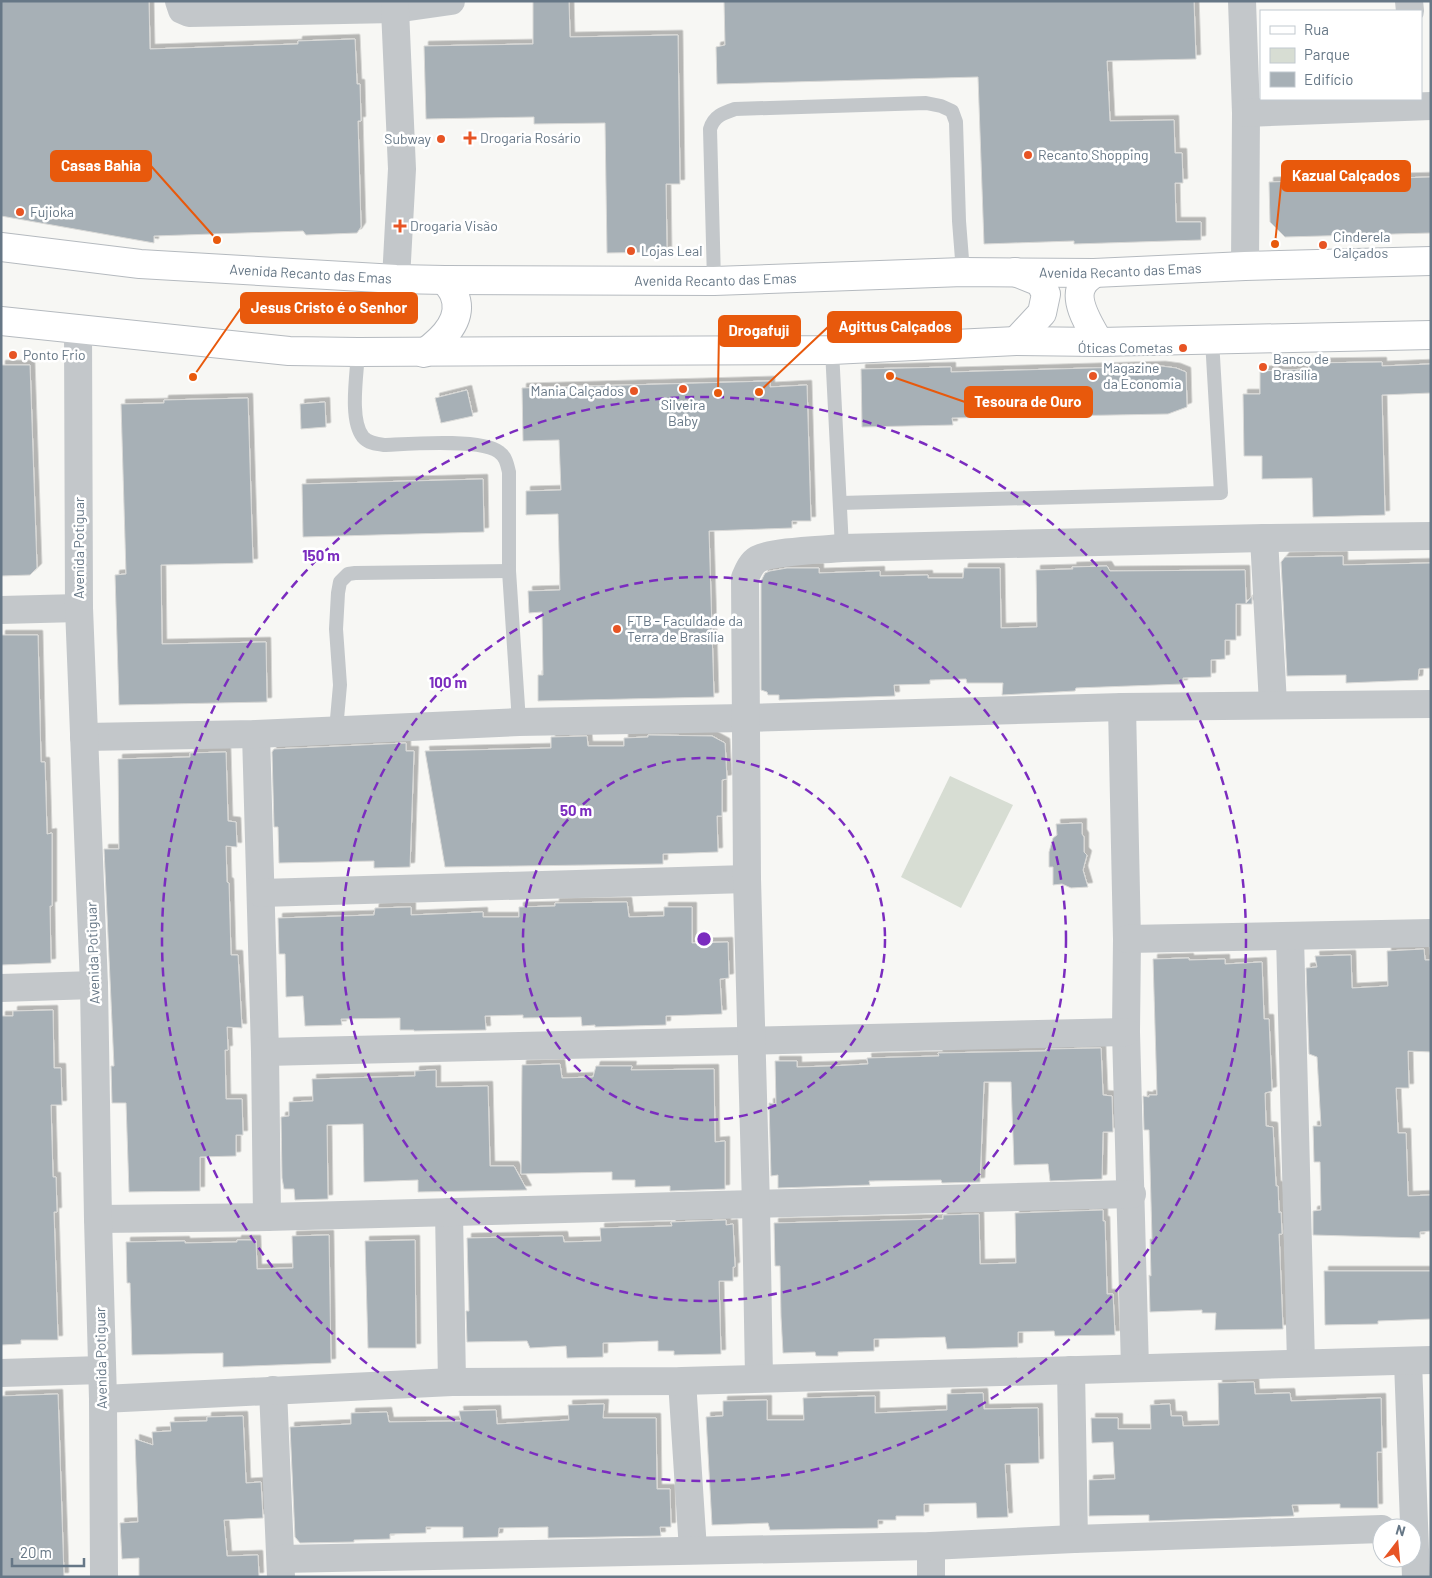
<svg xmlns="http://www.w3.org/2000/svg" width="1432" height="1578" font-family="Barlow,sans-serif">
	<defs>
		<filter id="shadow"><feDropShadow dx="4.5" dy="-4.5" stdDeviation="0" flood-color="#0004"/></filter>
	</defs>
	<rect width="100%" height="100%" fill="#f7f7f4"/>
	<!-- green -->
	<path fill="#d7ddd3" d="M 950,776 L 1013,805 L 961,908 L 901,877 Z"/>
	<!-- building -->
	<g fill="#a7b0b6" stroke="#d9d9d7" filter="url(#shadow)">
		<path d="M 1,1 L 149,1 L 150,49 L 298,44 L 298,41 L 355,39 L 357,84 L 360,84 L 361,121 L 358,121 L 361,227 L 357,233 L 306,235 L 303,231 L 154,236 L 154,243 L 1,216 Z"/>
		<path d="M 533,1 L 569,1 L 570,37 L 678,35 L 680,184 L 666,184 L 667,252 L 607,253 L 605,123 L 534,124 L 534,117 L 426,119 L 424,46 L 533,44 Z"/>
		<path d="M 724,1 L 1194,1 L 1196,59 L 1107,61 L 1110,121 L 1174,120 L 1175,153 L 1182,153 L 1183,183 L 1175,183 L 1176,222 L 1201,222 L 1201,240 L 1074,244 L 1074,241 L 984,244 L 978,77 L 717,84 L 716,47 L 725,45 Z"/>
		<path d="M 1431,177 L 1431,233 L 1285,237 L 1270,222 L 1269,182 Z"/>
		<path d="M 1382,362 L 1382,366 L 1431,364 L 1431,393 L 1382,395 L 1385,515 L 1313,517 L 1312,478 L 1262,479 L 1262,456 L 1244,456 L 1243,394 L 1260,394 L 1260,371 L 1309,369 L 1309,363 Z"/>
		<path d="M 1,365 L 30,365 L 37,568 L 30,575 L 1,576 Z"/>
		<path d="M 1161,366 L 1176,368 L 1186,372 L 1187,407 L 1168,414 L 952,418 L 953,425 L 862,427 L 861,369 L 951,367 L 951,372 Z"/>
		<path d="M 770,381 L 770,387 L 807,385 L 811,521 L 792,521 L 792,528 L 709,531 L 714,697 L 538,701 L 538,675 L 543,675 L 542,612 L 529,613 L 528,591 L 560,590 L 558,514 L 526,515 L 526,491 L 561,490 L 559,440 L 523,441 L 522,388 Z"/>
		<path d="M 467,390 L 473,416 L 441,423 L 435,398 Z"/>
		<path d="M 248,398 L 253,563 L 161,565 L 162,644 L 266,642 L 267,702 L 119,705 L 115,575 L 126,574 L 121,404 L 164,403 L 164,400 Z"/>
		<path d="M 325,402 L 326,427 L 301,429 L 300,404 Z"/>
		<path d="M 483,479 L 484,532 L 303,537 L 302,484 Z"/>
		<path d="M 1343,556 L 1343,565 L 1431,563 L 1431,668 L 1419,669 L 1418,680 L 1346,683 L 1346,675 L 1287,676 L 1281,562 L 1285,557 Z"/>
		<path d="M 1107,566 L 1110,571 L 1245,570 L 1246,603 L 1252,596 L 1252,604 L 1236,604 L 1236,640 L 1225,640 L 1225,659 L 1211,660 L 1211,677 L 1183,678 L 1183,684 L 1076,688 L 1075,691 L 1002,695 L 1003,683 L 967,683 L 966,679 L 930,680 L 930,684 L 894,685 L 895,696 L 779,700 L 779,695 L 768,695 L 767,692 L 761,690 L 761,581 L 765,573 L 770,571 L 787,568 L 819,568 L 819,573 L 880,571 L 880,576 L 928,575 L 928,578 L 963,578 L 964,568 L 1000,568 L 1001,628 L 1037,627 L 1036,570 L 1073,569 L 1072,567 Z"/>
		<path d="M 1,635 L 38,635 L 41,762 L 45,762 L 47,834 L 52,833 L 52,906 L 50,906 L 51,963 L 1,965 Z"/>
		<path d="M 648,735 L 712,736 L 725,743 L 727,779 L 722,780 L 722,816 L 717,816 L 718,852 L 663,854 L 663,864 L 445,867 L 425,751 L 551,748 L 551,737 L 587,736 L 588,746 L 624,746 L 624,738 L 648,737 Z"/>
		<path d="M 406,743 L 406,751 L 414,751 L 410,867 L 374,868 L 374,861 L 279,863 L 278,827 L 274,827 L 272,752 L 274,749 Z"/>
		<path d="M 226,752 L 228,821 L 236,822 L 237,847 L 226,846 L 227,882 L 229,883 L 231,955 L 238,955 L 242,1028 L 227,1027 L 228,1050 L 225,1050 L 226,1099 L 242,1099 L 243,1135 L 236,1135 L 236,1156 L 200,1157 L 200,1191 L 129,1192 L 126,1103 L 112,1103 L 111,1066 L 114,1066 L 104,849 L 119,849 L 118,759 L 190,757 L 190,753 Z"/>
		<path d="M 1082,823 L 1082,834 L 1084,837 L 1084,852 L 1087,855 L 1083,870 L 1088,887 L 1071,888 L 1062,884 L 1053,885 L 1053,867 L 1049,867 L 1049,852 L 1053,838 L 1057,835 L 1056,824 Z"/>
		<path d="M 627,902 L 629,917 L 664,916 L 664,907 L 692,907 L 692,943 L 728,942 L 729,978 L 720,979 L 722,1014 L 666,1016 L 666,1025 L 595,1027 L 595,1025 L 582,1026 L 581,1017 L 523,1018 L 523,1015 L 485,1016 L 486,1030 L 414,1031 L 414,1030 L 400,1030 L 400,1018 L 341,1019 L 342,1025 L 305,1026 L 303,996 L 286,997 L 285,954 L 279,954 L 278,918 L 374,915 L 375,908 L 411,907 L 411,915 L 483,912 L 483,917 L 519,917 L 519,907 L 555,906 L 555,903 Z"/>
		<path d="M 1424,949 L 1425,960 L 1431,960 L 1431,1052 L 1408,1051 L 1409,1088 L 1396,1088 L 1398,1133 L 1406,1133 L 1408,1196 L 1431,1195 L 1431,1231 L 1420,1232 L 1420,1238 L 1313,1235 L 1313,1211 L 1321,1210 L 1320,1162 L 1314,1162 L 1313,1126 L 1321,1126 L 1317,1057 L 1309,1054 L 1306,968 L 1317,967 L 1315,956 L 1351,955 L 1352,988 L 1388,986 L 1387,951 Z"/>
		<path d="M 1189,958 L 1189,960 L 1225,959 L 1225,964 L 1262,962 L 1264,1019 L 1269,1019 L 1272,1091 L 1265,1093 L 1266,1126 L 1273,1127 L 1276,1186 L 1278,1186 L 1279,1213 L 1281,1212 L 1282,1234 L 1279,1234 L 1283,1329 L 1215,1330 L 1216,1313 L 1202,1313 L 1202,1310 L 1150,1312 L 1149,1275 L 1151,1276 L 1150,1239 L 1152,1239 L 1149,1130 L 1144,1130 L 1143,1096 L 1149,1097 L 1149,1095 L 1157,1095 L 1153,959 Z"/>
		<path d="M 53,1010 L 54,1068 L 61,1068 L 62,1105 L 51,1105 L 53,1177 L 56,1177 L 57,1212 L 54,1212 L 58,1340 L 21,1340 L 21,1344 L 1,1345 L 1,1016 L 13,1016 L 13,1011 Z"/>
		<path d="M 1101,1048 L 1103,1095 L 1112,1096 L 1113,1132 L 1103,1132 L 1102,1179 L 1050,1181 L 1048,1164 L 1014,1165 L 1011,1082 L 984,1082 L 980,1182 L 942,1183 L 941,1180 L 869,1181 L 870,1185 L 778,1188 L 778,1175 L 771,1176 L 769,1103 L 776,1104 L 775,1061 L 797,1061 L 797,1067 L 831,1066 L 868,1064 L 867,1058 L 939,1056 L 938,1053 L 1046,1051 L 1046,1049 Z"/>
		<path d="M 560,1064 L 562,1078 L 593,1077 L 596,1066 L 632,1066 L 631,1070 L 714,1069 L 715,1142 L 725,1141 L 725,1189 L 670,1191 L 670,1186 L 635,1187 L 635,1180 L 612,1180 L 612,1172 L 521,1174 L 522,1065 Z"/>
		<path d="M 436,1070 L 436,1087 L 488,1086 L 490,1166 L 514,1166 L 527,1190 L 418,1192 L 418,1180 L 364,1182 L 363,1124 L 327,1125 L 328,1199 L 295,1200 L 294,1189 L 284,1189 L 282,1178 L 281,1117 L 289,1116 L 289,1102 L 313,1101 L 312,1079 L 415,1076 L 415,1071 Z"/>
		<path d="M 1103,1210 L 1103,1221 L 1105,1221 L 1107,1294 L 1113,1294 L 1115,1335 L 1055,1336 L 1054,1331 L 1018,1332 L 1018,1347 L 983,1348 L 947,1349 L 945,1337 L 874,1339 L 874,1351 L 838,1352 L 838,1356 L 816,1356 L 815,1352 L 783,1353 L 781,1317 L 780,1266 L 775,1266 L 774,1223 L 943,1219 L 943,1215 L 979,1214 L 980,1264 L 1016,1263 L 1015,1213 Z"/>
		<path d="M 726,1220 L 726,1225 L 733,1224 L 735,1267 L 733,1267 L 733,1281 L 719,1281 L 721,1354 L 674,1355 L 674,1351 L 658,1351 L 658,1341 L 603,1343 L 603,1357 L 567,1358 L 566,1346 L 530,1348 L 527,1341 L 467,1342 L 466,1311 L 469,1311 L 467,1238 L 563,1236 L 564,1242 L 601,1241 L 600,1228 L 672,1226 L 671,1222 Z"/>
		<path d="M 329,1235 L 331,1363 L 223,1367 L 223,1353 L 132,1355 L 130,1283 L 127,1283 L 126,1242 L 185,1241 L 185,1243 L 237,1242 L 237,1240 L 256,1240 L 257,1269 L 293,1268 L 292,1236 Z"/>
		<path d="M 415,1240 L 416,1348 L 368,1348 L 365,1241 Z"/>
		<path d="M 1324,1271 L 1431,1271 L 1431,1319 L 1378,1321 L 1378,1324 L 1325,1325 Z"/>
		<path d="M 1254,1382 L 1255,1394 L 1290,1393 L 1291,1401 L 1381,1398 L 1382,1452 L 1377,1452 L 1378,1508 L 1340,1508 L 1340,1504 L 1292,1505 L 1294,1516 L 1149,1521 L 1149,1515 L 1089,1516 L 1089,1480 L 1115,1479 L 1113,1442 L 1092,1443 L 1091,1418 L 1118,1418 L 1118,1429 L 1151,1429 L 1150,1405 L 1170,1404 L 1171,1416 L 1182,1416 L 1183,1426 L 1219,1425 L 1218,1383 Z"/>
		<path d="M 983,1393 L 984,1409 L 1038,1408 L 1039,1463 L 1005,1464 L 1008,1517 L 977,1518 L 976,1503 L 924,1504 L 924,1516 L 896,1516 L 896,1520 L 878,1520 L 878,1528 L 770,1530 L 768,1523 L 712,1525 L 706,1417 L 723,1416 L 723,1401 L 767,1400 L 767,1420 L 804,1420 L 803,1398 L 875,1396 L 875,1413 L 947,1410 L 947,1394 Z"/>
		<path d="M 58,1394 L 64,1577 L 1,1577 L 1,1396 Z"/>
		<path d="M 604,1404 L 603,1418 L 656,1418 L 657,1489 L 670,1489 L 671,1527 L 660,1527 L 661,1536 L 548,1538 L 548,1527 L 499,1528 L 498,1537 L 463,1538 L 463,1527 L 426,1527 L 426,1533 L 390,1534 L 390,1539 L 354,1540 L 354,1542 L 300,1543 L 295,1537 L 290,1427 L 351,1424 L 351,1413 L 387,1412 L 389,1422 L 461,1421 L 459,1411 L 496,1410 L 497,1424 L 569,1420 L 568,1405 Z"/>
		<path d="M 243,1416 L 246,1483 L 261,1482 L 263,1518 L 224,1520 L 227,1556 L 258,1555 L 259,1577 L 139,1577 L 139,1558 L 122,1559 L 120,1523 L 138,1522 L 135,1439 L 153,1445 L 152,1432 L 171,1431 L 170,1422 L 207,1421 L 207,1417 Z"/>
	</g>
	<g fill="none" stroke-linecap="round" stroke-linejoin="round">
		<!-- secondary casing -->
		<g stroke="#b5babf" stroke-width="30">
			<g id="secondary">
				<path id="s1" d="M 1,247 L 140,264 L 396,279 L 445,280 L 714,281 L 963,272 L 1094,273 L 1245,266 L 1431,261"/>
				<path d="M 1015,272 L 1040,282 L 1046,294 L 1042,313 L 1016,341"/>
				<path d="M 1094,273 C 1091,276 1085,280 1083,284 C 1072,300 1091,328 1099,342"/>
				<path d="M 1,321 L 289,351 L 358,352 L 832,350 L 1016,341 L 1099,342 L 1431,335"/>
				<path d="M 424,353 C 442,340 465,319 454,294 C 452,289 448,285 445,280"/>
			</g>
		</g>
		<!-- service -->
		<g stroke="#c3c7ca" stroke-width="14">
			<path d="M 714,281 L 710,129 C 714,116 723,113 735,109 L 926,103 L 941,106 L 952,111 L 956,122 L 959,221 L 963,272"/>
			<path d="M 832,350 L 842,548"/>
			<path d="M 358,352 C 357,374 349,420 363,437 C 368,443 376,444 384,445 C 408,444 481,438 499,452 C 506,457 507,464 509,472 L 509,571 L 519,722"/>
			<path d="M 840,503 L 1221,493 L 1212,340"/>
			<path d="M 336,730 L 340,685 L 336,629 L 338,593 L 340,582 L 348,574 L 355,573 L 509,571"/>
		</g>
		<!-- minor -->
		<g stroke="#c3c7ca" stroke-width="28">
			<path d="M 179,1 L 182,10 L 189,13 L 395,9 L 451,1"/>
			<path d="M 1242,1 L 1246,113 L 1245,266"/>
			<path d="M 1409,1 L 1410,11"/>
			<path d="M 395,9 L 402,169 L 396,279"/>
			<path d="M 1246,113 L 1431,106"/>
			<path d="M 1264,538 L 1273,704"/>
			<path d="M 1,610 L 79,608"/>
			<path d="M 1122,707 L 1127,939 L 1126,1032 L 1135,1368"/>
			<path d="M 256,734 L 265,1052 L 267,1217"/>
			<path d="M 84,737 L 256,734 L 519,722 L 745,718 L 1122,707 L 1431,704"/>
			<path d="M 261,893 L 747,879"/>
			<path d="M 1290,937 L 1301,1363"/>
			<path d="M 1127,939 L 1431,933"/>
			<path d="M 1,988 L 94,985"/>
			<path d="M 265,1052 L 1126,1032"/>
			<path d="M 449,1212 L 452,1382"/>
			<path d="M 98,1219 L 267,1217 L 1132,1194"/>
			<path d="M 1408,1362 L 1416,1577"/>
			<path d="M 1071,1370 L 1074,1539"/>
			<path d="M 1,1373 L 102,1370"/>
			<path d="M 759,1378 L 756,1205 L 747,879 L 745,578 C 748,571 751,563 758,559 C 774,551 822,550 842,548 L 1264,538 L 1431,536"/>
			<path d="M 682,1381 L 693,1550"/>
			<path d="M 273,1390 L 281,1577"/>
			<path d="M 931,1546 L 931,1577"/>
			<path d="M 281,1559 L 931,1546 L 1074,1539 L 1382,1529"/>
		</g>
		<!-- tertiary -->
		<g stroke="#c3c7ca" stroke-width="28">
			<path d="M 78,329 L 79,608 L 94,985 L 98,1219 L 103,1399 L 104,1577"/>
			<path d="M 103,1399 L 452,1382 L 682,1381 L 1431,1360"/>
		</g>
		<!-- secondary -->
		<use href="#secondary" stroke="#fff" stroke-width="28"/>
	</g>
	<!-- distance rings -->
	<g fill="none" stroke="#7b2cbf" stroke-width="2.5" stroke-dasharray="9 6">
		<circle cx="704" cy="939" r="181"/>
		<circle cx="704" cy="939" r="362"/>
		<circle cx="704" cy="939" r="542"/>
	</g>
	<!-- markers -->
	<g fill="#e75424" stroke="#fff" stroke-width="2">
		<path d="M467.5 130.5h5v5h5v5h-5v5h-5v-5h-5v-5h5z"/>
		<circle cx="441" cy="139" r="5"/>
		<circle cx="1028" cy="155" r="5"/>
		<circle cx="20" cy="212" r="5"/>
		<path d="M397.5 218.5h5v5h5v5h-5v5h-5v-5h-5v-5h5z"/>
		<circle cx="1323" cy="245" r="5"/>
		<circle cx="631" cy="251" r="5"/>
		<circle cx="1183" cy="348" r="5"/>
		<circle cx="13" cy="355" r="5"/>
		<circle cx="1263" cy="367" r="5"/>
		<circle cx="1093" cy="376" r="5"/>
		<circle cx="683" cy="389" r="5"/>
		<circle cx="634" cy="391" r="5"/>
		<circle cx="617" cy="629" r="5"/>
	</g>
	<g text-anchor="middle" stroke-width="5" stroke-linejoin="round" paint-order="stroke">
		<!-- poi labels -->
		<g font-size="14" fill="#667786" stroke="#fff" text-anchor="start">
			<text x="480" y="143">Drogaria Rosário</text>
			<text x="431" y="144" text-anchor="end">Subway</text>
			<text x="1038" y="160">Recanto Shopping</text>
			<text x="30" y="217">Fujioka</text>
			<text x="410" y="231">Drogaria Visão</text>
			<text x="1333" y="242">Cinderela<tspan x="1333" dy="16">Calçados</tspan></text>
			<text x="641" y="256">Lojas Leal</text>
			<text x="1173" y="353" text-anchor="end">Óticas Cometas</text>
			<text x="23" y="360">Ponto Frio</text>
			<text x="1273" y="364">Banco de<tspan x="1273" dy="16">Brasília</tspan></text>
			<text x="1103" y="373">Magazine<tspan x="1103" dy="16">da Economia</tspan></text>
			<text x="624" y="396" text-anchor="end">Mania Calçados</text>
			<text x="683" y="410" text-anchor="middle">Silveira<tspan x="683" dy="16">Baby</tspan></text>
			<text x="627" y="626">FTB - Faculdade da<tspan x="627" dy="16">Terra de Brasília</tspan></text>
		</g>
		<!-- street labels -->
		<g font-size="14" fill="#667786" stroke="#fff">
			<text dy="5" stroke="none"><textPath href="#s1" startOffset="1121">Avenida Recanto das Emas</textPath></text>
			<text dy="5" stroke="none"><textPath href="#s1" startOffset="311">Avenida Recanto das Emas</textPath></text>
			<text dy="5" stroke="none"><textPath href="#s1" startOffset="716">Avenida Recanto das Emas</textPath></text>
			<text transform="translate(79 548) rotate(-90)" y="5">Avenida Potiguar</text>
			<text transform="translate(93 953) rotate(-92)" y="5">Avenida Potiguar</text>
			<text transform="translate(101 1358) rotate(-91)" y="5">Avenida Potiguar</text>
		</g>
	</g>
	<circle cx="704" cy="939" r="8" fill="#7b2cbf" stroke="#fff" stroke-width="2.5"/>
	<g font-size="15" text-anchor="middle" font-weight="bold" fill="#7b2cbf" stroke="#fff" stroke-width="5" stroke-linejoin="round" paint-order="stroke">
		<text x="321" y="561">150 m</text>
		<text x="448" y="688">100 m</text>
		<text x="576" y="816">50 m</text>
	</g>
	<!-- callouts -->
	<path fill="none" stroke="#e8590c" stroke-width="2" d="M217 240L151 166M1275 244L1282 176M193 377L241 308M759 392L828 327M718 393L719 331M890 376L965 402"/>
	<g fill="#e8590c" stroke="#fff" stroke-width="2">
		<circle cx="217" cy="240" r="5"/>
		<circle cx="1275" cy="244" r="5"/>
		<circle cx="193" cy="377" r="5"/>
		<circle cx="759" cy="392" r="5"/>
		<circle cx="718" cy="393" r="5"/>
		<circle cx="890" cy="376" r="5"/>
	</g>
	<g fill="#e8590c" stroke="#e8590c" stroke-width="2">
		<rect x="51" y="151" width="100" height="30" rx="5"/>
		<rect x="1282" y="161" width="128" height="30" rx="5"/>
		<rect x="241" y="293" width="176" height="30" rx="5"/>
		<rect x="828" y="312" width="133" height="30" rx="5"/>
		<rect x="719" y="316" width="81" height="30" rx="5"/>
		<rect x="965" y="387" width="127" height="30" rx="5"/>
	</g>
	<g font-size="15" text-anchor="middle" font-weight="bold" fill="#fff">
		<text x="101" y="171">Casas Bahia</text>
		<text x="1346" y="181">Kazual Calçados</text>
		<text x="329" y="313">Jesus Cristo é o Senhor</text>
		<text x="895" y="332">Agittus Calçados</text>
		<text x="759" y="336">Drogafuji</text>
		<text x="1028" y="407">Tesoura de Ouro</text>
	</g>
	<!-- border -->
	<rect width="1432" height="1578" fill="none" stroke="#667786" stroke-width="5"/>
	<!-- legend -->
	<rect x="1260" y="10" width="162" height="90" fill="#ffffff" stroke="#c2c9cf"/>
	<rect x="1270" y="26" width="25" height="8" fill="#ffffff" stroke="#c2c9cf"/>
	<text x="1304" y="35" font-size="15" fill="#667786">Rua</text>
	<rect x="1270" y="48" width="25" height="15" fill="#d7ddd3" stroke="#c2c9cf"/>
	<text x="1304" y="60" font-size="15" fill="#667786">Parque</text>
	<rect x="1270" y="72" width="25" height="15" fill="#a7b0b6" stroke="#c2c9cf"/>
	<text x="1304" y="85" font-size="15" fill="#667786">Edifício</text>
	<!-- north arrow -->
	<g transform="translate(1397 1543) rotate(16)"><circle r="24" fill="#ffffff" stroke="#c2c9cf"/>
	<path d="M0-4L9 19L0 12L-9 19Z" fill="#e75424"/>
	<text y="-8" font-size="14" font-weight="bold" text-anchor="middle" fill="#667786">N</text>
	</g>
	<!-- scale -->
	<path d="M12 1558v8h72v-8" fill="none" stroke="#667786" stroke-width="2.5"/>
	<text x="20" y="1558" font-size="15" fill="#667786" stroke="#ffffff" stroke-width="4" paint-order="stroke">20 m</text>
</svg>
